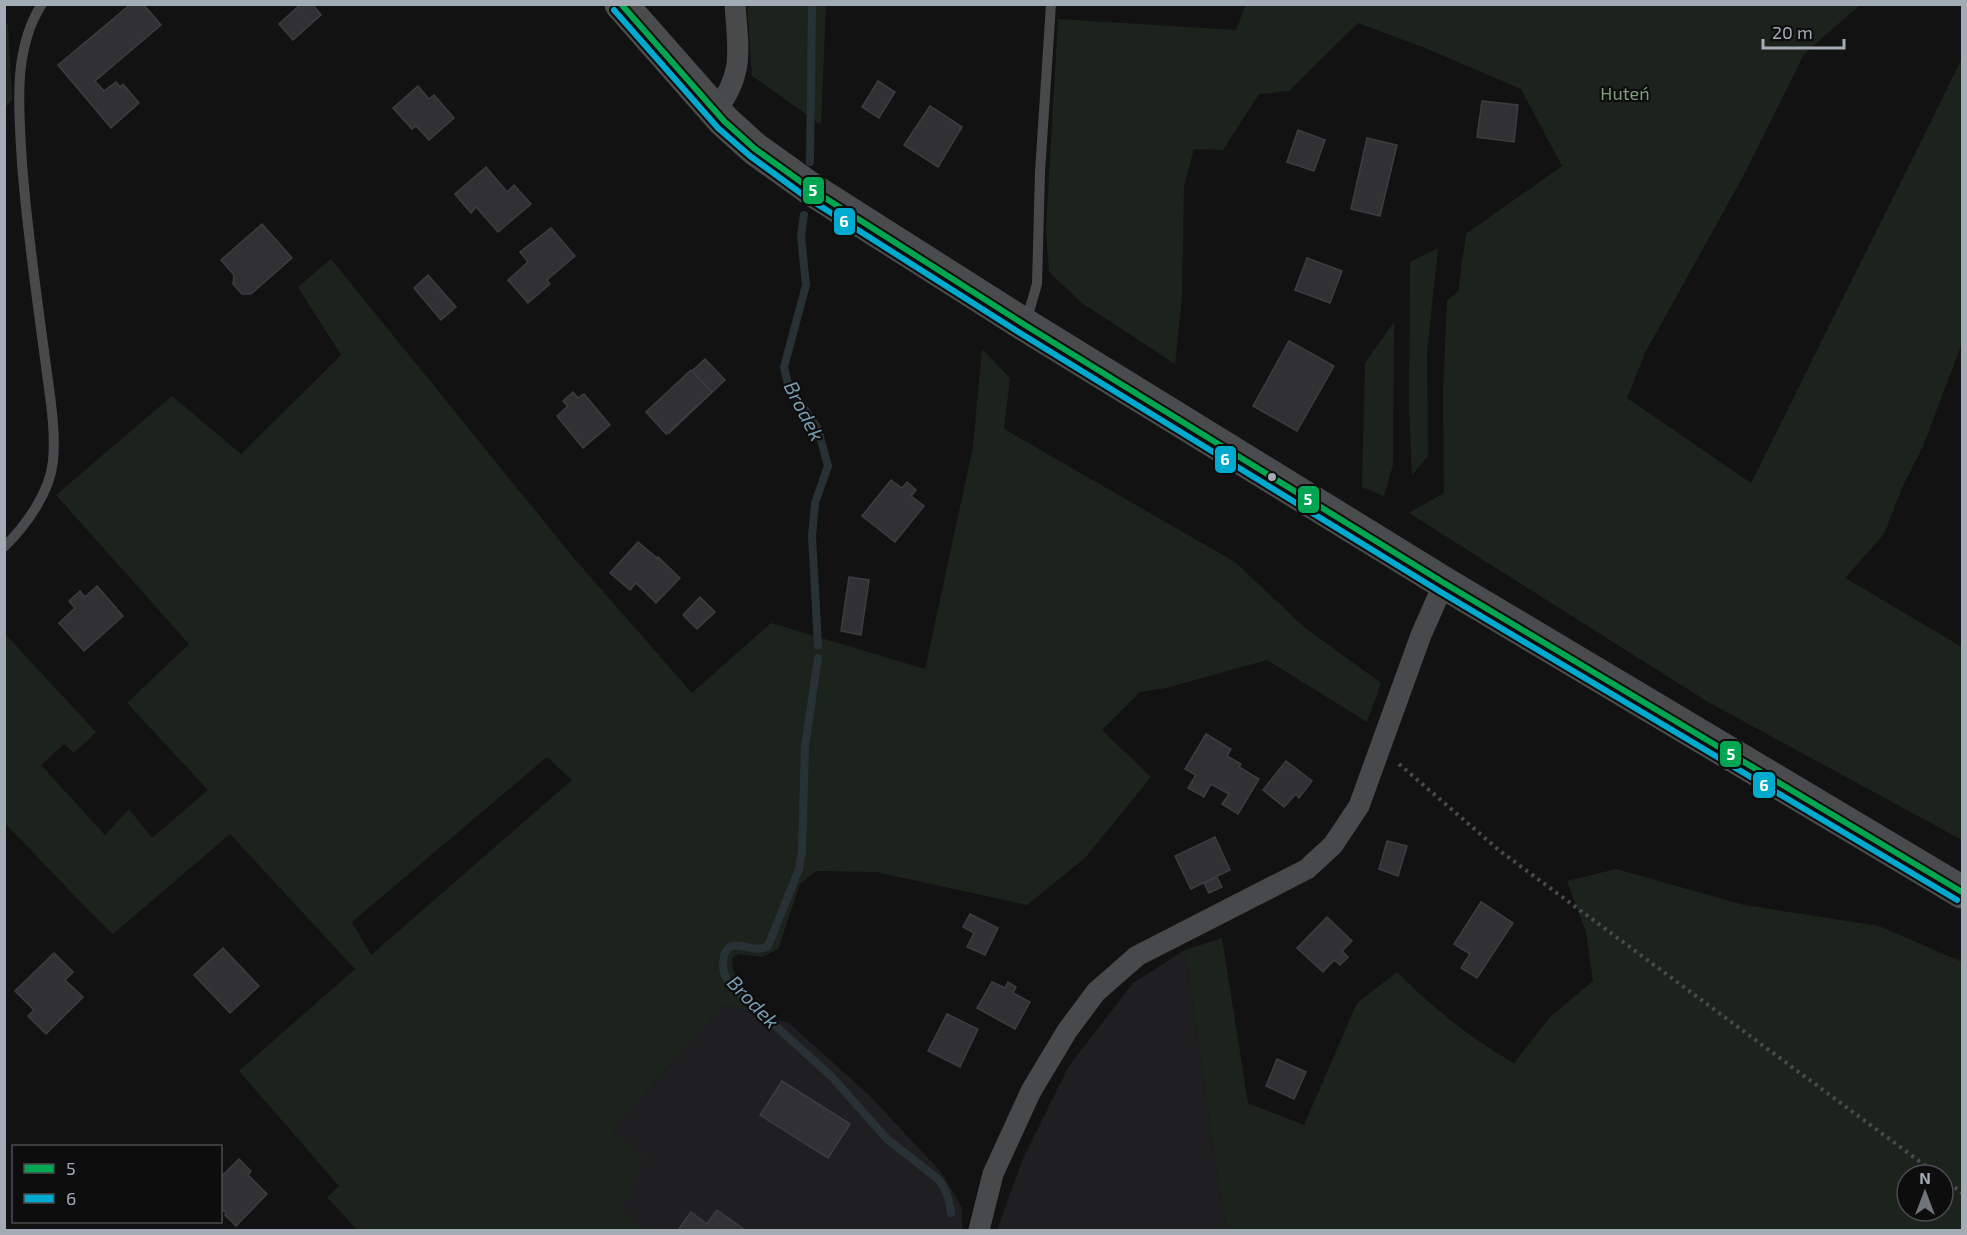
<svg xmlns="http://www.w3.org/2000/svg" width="1967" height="1235" font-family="'Exo 2',sans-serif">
	<rect width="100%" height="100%" fill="#121213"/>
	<!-- built -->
	<g fill="#1f1f21">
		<path d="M 1185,950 L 1217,1177 L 1226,1230 L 997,1230 L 1022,1161 L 1069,1066 L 1133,983 Z"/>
		<path d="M 724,1005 L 789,1023 L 869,1095 L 941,1172 L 962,1207 L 962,1230 L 648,1230 L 622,1210 L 644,1157 L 612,1130 Z"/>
	</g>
	<!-- green -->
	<g fill="#1c231d" fill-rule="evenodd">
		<path d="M 1246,4 L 1860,5 L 1804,54 L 1745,173 L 1645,353 L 1627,398 L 1751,483 L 1962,59 L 1962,343 L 1923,446 L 1903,486 L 1884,534 L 1845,578 L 1962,647 L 1962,840 L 1708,702 L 1409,513 L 1444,493 L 1443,394 L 1447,300 L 1458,292 L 1466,234 L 1562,166 L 1521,89 L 1425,48 L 1358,23 L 1289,91 L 1259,94 L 1223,150 L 1194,149 L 1184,186 L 1182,297 L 1175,364 L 1082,303 L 1049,272 L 1046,229 L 1058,19 L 1236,30 Z"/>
		<path d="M 747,5 L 826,5 L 821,125 L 752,76 Z"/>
		<path d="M 8,24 L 12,100 L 5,107 L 4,26 Z"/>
		<path d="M 1438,248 L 1427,352 L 1428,456 L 1412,475 L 1409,406 L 1410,262 Z"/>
		<path d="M 331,259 L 572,556 L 692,693 L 771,623 L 925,669 L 973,447 L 982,349 L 1010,378 L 1004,429 L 1235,562 L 1304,627 L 1381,683 L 1367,722 L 1267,660 L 1166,688 L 1140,692 L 1102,730 L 1151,777 L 1085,858 L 1027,905 L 876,872 L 816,871 L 800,884 L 778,949 L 762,957 L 738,954 L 732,959 C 732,985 755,1000 772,1018 L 724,1005 L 612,1130 L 645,1157 L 622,1210 L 648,1230 L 357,1230 L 327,1197 L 339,1186 L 239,1071 L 355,969 L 230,834 L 113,934 L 90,912 L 4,822 L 5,634 L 96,732 L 74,753 L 64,744 L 41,765 L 105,835 L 129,809 L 152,838 L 208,790 L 127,703 L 189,644 L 56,495 L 172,396 L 241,454 L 341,355 L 298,287 ZM 547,757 L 572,780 L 371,955 L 352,922 Z"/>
		<path d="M 1394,322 L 1393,465 L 1384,496 L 1362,487 L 1365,363 Z"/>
		<path d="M 1616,869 L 1744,905 L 1879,926 L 1962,962 L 1962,1230 L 1226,1230 L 1217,1177 L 1185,950 L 1222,938 L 1248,1103 L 1304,1125 L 1357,1003 L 1397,972 C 1432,1007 1471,1039 1514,1063 L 1550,1017 L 1593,981 L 1586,933 L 1567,881 ZM 1907,1175 L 1943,1175 L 1943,1211 L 1907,1211 Z"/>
	</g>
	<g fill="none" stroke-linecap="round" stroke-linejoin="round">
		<!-- stream -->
		<g stroke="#283136" stroke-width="8">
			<path d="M 810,162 L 812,4"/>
			<path d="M 804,215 L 801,236 L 806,285 L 784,367 L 788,384 L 818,429 L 828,466 L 815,503 L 812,536 L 818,645"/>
			<path d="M 818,658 L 805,746 L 802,851 L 799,869 L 768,946 C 751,957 727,929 723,962 C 722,975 729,983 737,991 L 832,1077 L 887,1139 L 938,1179 C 947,1190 949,1200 951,1213"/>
		</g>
	</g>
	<!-- building -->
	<g fill="#313133" stroke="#3b3d3f" stroke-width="1.5">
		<path d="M 131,4 L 143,4 L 161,25 L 95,81 L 104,91 L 116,82 L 120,87 L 123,84 L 139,103 L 111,128 L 58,65 Z"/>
		<path d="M 301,4 L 312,4 L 321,15 L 293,40 L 279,24 Z"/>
		<path d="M 878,81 L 895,92 L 879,118 L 862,107 Z"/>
		<path d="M 418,86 L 429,99 L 434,95 L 454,118 L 429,140 L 416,126 L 412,129 L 393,108 Z"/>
		<path d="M 1482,101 L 1518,105 L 1514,142 L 1477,137 Z"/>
		<path d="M 930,106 L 962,127 L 938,167 L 904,145 Z"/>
		<path d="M 1298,130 L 1325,140 L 1314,171 L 1287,162 Z"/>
		<path d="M 1367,138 L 1397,145 L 1380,216 L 1351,209 Z"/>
		<path d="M 486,167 L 507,192 L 514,185 L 531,204 L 498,232 L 476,207 L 471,213 L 455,194 Z"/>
		<path d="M 262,224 L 292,258 L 251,294 L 242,294 L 233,284 L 234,275 L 221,260 Z"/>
		<path d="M 551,228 L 575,256 L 547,280 L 550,284 L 528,303 L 508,280 L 528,262 L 520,252 Z"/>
		<path d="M 1307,258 L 1342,271 L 1330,303 L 1295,290 Z"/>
		<path d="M 428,275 L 456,307 L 441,320 L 414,288 Z"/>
		<path d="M 1289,341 L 1334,366 L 1297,431 L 1253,406 Z"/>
		<path d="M 705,359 L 725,380 L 668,434 L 712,392 L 692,371 Z"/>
		<path d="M 691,370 L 712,392 L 666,434 L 646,412 Z"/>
		<path d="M 573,392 L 578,398 L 584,394 L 610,425 L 583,448 L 557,416 L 568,406 L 563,401 Z"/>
		<path d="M 891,480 L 902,488 L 907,482 L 916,490 L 911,496 L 924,506 L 895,542 L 862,516 Z"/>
		<path d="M 638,542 L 657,558 L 658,557 L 680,578 L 656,603 L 636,583 L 630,590 L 610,573 Z"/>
		<path d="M 849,577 L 869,580 L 861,635 L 841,631 Z"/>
		<path d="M 97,586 L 123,616 L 84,651 L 59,623 L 75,608 L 69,601 L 80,591 L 85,597 Z"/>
		<path d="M 700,597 L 715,612 L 697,629 L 683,615 Z"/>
		<path d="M 1206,734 L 1231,749 L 1227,756 L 1241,764 L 1239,767 L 1259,779 L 1238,814 L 1222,804 L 1229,794 L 1211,784 L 1204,797 L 1188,788 L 1196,775 L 1185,769 Z"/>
		<path d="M 1286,761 L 1312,781 L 1299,798 L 1296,794 L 1284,807 L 1263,790 Z"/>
		<path d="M 1215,837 L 1230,870 L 1191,889 L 1175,856 Z"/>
		<path d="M 1387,841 L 1407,846 L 1398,876 L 1379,869 Z"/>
		<path d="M 1217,877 L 1222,887 L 1209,893 L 1204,883 Z"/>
		<path d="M 1481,902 L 1513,923 L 1477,978 L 1461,968 L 1470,954 L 1454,944 Z"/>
		<path d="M 970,914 L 998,928 L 985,955 L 967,947 L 974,933 L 963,927 Z"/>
		<path d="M 1327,917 L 1352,941 L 1342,951 L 1348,957 L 1340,965 L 1334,960 L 1323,972 L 1297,948 Z"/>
		<path d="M 223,948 L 259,986 L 230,1013 L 194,975 Z"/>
		<path d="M 54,953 L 73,972 L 65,980 L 83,997 L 46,1034 L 28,1016 L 34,1010 L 15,991 Z"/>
		<path d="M 992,982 L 1005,988 L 1008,982 L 1016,987 L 1013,993 L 1030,1002 L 1015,1029 L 977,1008 Z"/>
		<path d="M 947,1014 L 978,1029 L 960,1067 L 928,1051 Z"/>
		<path d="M 1277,1059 L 1306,1072 L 1294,1099 L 1266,1086 Z"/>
		<path d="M 782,1081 L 850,1124 L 828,1158 L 760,1115 Z"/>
		<path d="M 239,1159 L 251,1171 L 248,1175 L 267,1194 L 236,1226 L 225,1215 L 226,1213 L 220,1207 L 220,1178 Z"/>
		<path d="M 717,1210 L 745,1230 L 678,1230 L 691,1212 L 707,1224 Z"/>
	</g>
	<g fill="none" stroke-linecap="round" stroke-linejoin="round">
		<!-- path -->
		<g stroke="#484a4d" stroke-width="4" stroke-dasharray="3 4.5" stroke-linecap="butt">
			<path d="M 1399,764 L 1500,851 L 1938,1175"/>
			<path d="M 1943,1178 L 1962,1193"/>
		</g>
		<!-- service -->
		<g stroke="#47494b" stroke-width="10">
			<path d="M 1026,322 L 1037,284 L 1040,172 L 1051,4"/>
			<path d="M 4,547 C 26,526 50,492 53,461 C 56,430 50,397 46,366 C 37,298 27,231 22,163 C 19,111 12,50 42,4"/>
		</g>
		<!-- minor -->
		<g stroke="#47494b" stroke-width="21">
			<path d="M 715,112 C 745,73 738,51 735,4"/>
			<path d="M 979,1230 L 993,1174 L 1031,1091 L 1067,1031 L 1096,992 L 1137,956 L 1307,869 L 1333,845 L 1359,806 L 1421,635 L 1444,583"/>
		</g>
		<!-- primary -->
		<path stroke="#494b4d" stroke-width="33" d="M 621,4 L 724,121 L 755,149 L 811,189 L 1025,325 L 1444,583 L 1962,892"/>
		<!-- bus-1 casing -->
		<g stroke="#0d0d0e" stroke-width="10">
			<path id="bus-1" d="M 621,4 L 724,121 L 755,149 L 811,189 L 1025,325 L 1444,583 L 1962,892"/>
		</g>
		<!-- bus-2 casing -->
		<g stroke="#0d0d0e" stroke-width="10">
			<path id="bus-2" d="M 614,10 L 718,128 L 750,156 L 806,197 L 1020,333 L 1439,591 L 1957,900"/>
		</g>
		<!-- bus-1 -->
		<use href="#bus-1" stroke="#00a651" stroke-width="6"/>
		<!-- bus-2 -->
		<use href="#bus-2" stroke="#00a9ce" stroke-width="6"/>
	</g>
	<!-- markers -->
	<circle fill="#a3abb4" stroke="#0d0d0e" stroke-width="2" cx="1272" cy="477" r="5"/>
	<g text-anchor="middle" stroke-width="4.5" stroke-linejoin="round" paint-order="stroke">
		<!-- park labels -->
		<g font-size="18" fill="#7c9f7a" stroke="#0d0d0e">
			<text x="1625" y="100">Huteń</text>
		</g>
		<!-- water labels -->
		<g font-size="20" font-style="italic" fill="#799db0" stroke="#0d0d0e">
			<text transform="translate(804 411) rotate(63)" y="7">Brodek</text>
			<text transform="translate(753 1002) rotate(46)" y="7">Brodek</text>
		</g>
	</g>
	<g stroke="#0d0d0e" stroke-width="2">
		<rect x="802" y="176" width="23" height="29" rx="6" fill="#00a651"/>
		<rect x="833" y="207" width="23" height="29" rx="6" fill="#00a9ce"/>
		<rect x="1214" y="445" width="23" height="29" rx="6" fill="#00a9ce"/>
		<rect x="1297" y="485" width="23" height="29" rx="6" fill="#00a651"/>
		<rect x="1719" y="740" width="23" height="28" rx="6" fill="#00a651"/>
		<rect x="1752" y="771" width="24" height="28" rx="6" fill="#00a9ce"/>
	</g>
	<g font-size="16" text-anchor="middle" font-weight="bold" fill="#fff">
		<text x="813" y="196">5</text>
		<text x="844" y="227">6</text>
		<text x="1225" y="465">6</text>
		<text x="1308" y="505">5</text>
		<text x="1731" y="760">5</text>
		<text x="1764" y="791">6</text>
	</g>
	<!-- border -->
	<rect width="1967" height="1235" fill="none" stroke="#a3abb4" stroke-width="12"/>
	<!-- legend -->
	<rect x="12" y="1145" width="210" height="78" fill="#0d0d0e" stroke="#494c50" stroke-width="1.5"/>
	<rect x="24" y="1164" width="30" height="9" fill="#00a651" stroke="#494c50" stroke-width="1.5"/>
	<text x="66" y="1175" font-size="18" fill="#a3abb4">5</text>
	<rect x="24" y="1194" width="30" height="9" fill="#00a9ce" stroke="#494c50" stroke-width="1.5"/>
	<text x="66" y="1205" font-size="18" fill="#a3abb4">6</text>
	<!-- north arrow -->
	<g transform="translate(1925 1193)"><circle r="28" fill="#0d0d0e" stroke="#494c50" stroke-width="1.5"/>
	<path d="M0-4.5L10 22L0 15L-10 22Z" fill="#70757c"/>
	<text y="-9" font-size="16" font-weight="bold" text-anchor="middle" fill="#a3abb4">N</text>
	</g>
	<!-- scale -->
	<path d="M1763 39v9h81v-9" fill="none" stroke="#a3abb4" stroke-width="3"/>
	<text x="1772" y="39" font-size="18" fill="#a3abb4" stroke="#0d0d0e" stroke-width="4.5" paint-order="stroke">20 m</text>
</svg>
